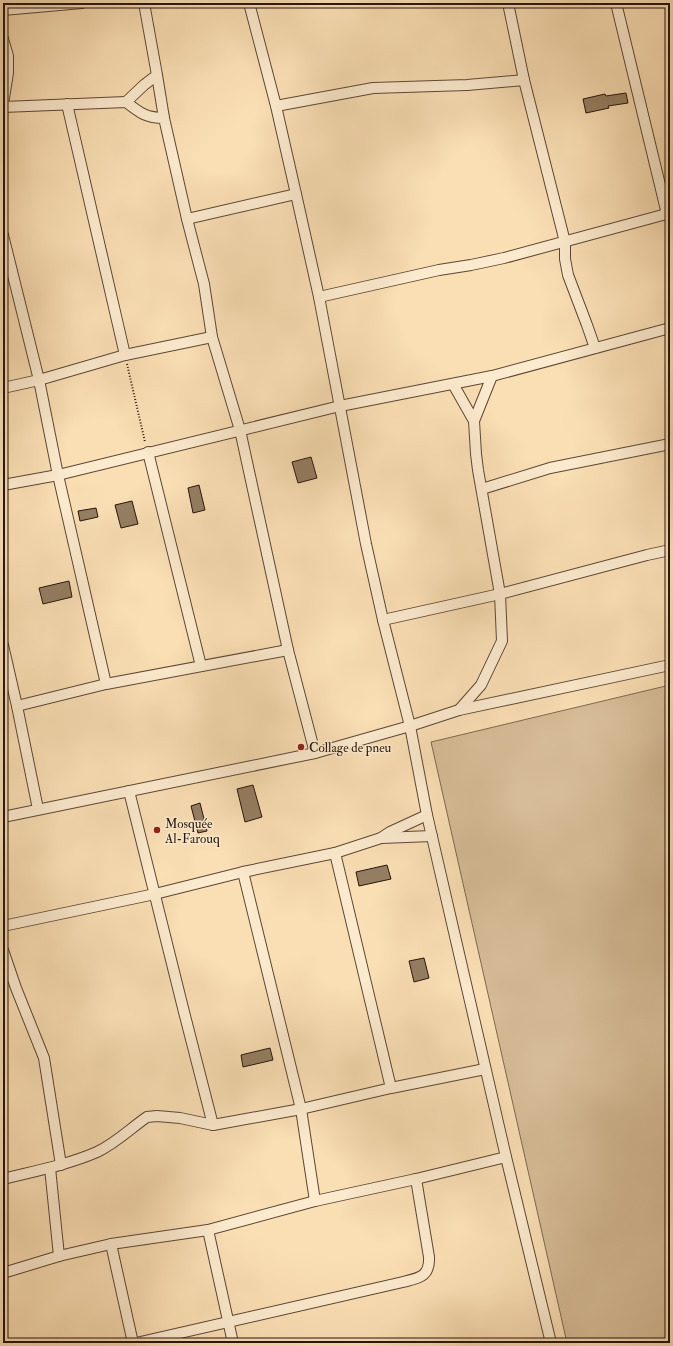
<svg xmlns="http://www.w3.org/2000/svg" width="673" height="1346" font-family="'IM FELL Double Pica',serif">
	<rect width="100%" height="100%" fill="#fadeb4"/>
	<filter id="stains"><feTurbulence type="fractalNoise" baseFrequency=".005" numOctaves="4"/><feColorMatrix values="0 0 0 0 .2 0 0 0 0 .09 0 0 0 0 .02 0 0 0 .5 -.17"/></filter>
	<radialGradient id="worn" r=".72"><stop offset=".6" stop-color="#630" stop-opacity="0"/><stop offset="1" stop-color="#630" stop-opacity=".3"/></radialGradient>
	<!-- green -->
	<path fill="#d6bc97" stroke="#7e6851" d="M 670,685 L 670,1343 L 567,1343 L 431,742 Z"/>
	<!-- building -->
	<g fill="#957e63" stroke="#27150b">
		<path d="M 626,93 L 628,103 L 608,106 L 609,108 L 586,113 L 583,99 L 605,94 L 606,96 Z"/>
		<path d="M 311,457 L 317,478 L 298,483 L 292,462 Z"/>
		<path d="M 199,485 L 205,510 L 193,513 L 188,488 Z"/>
		<path d="M 132,501 L 138,524 L 121,528 L 115,505 Z"/>
		<path d="M 96,508 L 98,517 L 80,521 L 78,511 Z"/>
		<path d="M 69,581 L 72,597 L 43,604 L 39,588 Z"/>
		<path d="M 253,785 L 262,817 L 245,822 L 237,789 Z"/>
		<path d="M 200,803 L 207,831 L 198,833 L 191,806 Z"/>
		<path d="M 387,865 L 391,879 L 359,886 L 356,872 Z"/>
		<path d="M 424,958 L 429,978 L 414,982 L 409,961 Z"/>
		<path d="M 270,1048 L 273,1060 L 243,1067 L 241,1055 Z"/>
	</g>
	<g fill="none" stroke-linecap="round" stroke-linejoin="round">
		<!-- minor casing -->
		<g stroke="#5c4735" stroke-width="12">
			<g id="minor">
				<path d="M 249,3 L 276,106 L 296,194 L 319,297 L 366,544 L 383,620 L 410,726 L 427,815 L 506,1157"/>
				<path d="M 508,3 L 524,80 L 565,242 L 565,259 L 568,275 L 587,325 L 595,348"/>
				<path d="M 616,3 L 667,214"/>
				<path d="M 3,10 L 82,3"/>
				<path d="M 3,39 L 8,56 L 8,73 L 3,104"/>
				<path d="M 157,75 L 164,118"/>
				<path d="M 126,102 L 144,85 L 157,75 L 144,3"/>
				<path d="M 67,104 L 125,355"/>
				<path d="M 276,106 L 373,88 L 467,85 L 524,80"/>
				<path d="M 3,107 L 126,102 C 140,113 146,118 164,118 L 187,219 L 204,284 L 212,337 L 240,430 L 288,650 L 315,753"/>
				<path d="M 187,219 L 296,194"/>
				<path d="M 3,235 L 39,380 L 58,475 L 106,684"/>
				<path d="M 319,297 L 439,270 L 471,265 L 504,258 L 670,213"/>
				<path d="M 453,384 L 474,421"/>
				<path d="M 3,388 L 39,380 L 125,355 L 212,337"/>
				<path d="M 148,452 L 201,666"/>
				<path d="M 3,485 L 58,475 L 340,406 L 492,376 L 670,328"/>
				<path d="M 482,489 L 550,468 L 670,444"/>
				<path d="M 383,620 L 500,594 L 647,555 L 670,550"/>
				<path d="M 3,645 L 17,706 L 38,809"/>
				<path d="M 17,706 L 106,684 L 288,650"/>
				<path d="M 459,710 L 481,685 L 502,641 L 500,594 L 478,470 L 476,454 L 474,421 L 492,376"/>
				<path d="M 129,791 L 184,1012 L 213,1125"/>
				<path d="M 3,817 L 315,753 L 410,726 L 459,710 L 670,665"/>
				<path d="M 381,838 L 390,832 L 427,815"/>
				<path d="M 335,853 L 391,1088"/>
				<path d="M 243,872 L 301,1109 L 315,1201"/>
				<path d="M 3,926 L 155,894 L 243,872 L 335,853 L 381,838 L 432,836"/>
				<path d="M 3,950 L 16,988 L 44,1058 L 61,1165"/>
				<path d="M 50,1168 L 59,1256"/>
				<path d="M 3,1179 C 35,1171 67,1165 97,1152 C 116,1143 131,1128 147,1117 L 157,1116 L 180,1118 L 213,1125 L 301,1109 L 391,1088 L 485,1069"/>
				<path d="M 208,1230 L 233,1343"/>
				<path d="M 111,1244 L 133,1343"/>
				<path d="M 3,1273 L 59,1256 L 111,1244 L 208,1230 L 315,1201 L 416,1179 L 506,1157 L 551,1343"/>
				<path d="M 136,1343 L 403,1282 C 419,1278 430,1277 429,1257 L 416,1179"/>
			</g>
		</g>
		<!-- path -->
		<path stroke="#27150b" stroke-width="2" stroke-dasharray="1 2" stroke-linecap="butt" d="M 127,364 L 145,442"/>
		<!-- minor -->
		<use href="#minor" stroke="#fceace" stroke-width="10"/>
	</g>
	<!-- markers -->
	<g fill="#8f2418" stroke="#fceace" stroke-width="1.5">
		<circle cx="301" cy="747" r="4"/>
		<circle cx="157" cy="830" r="4"/>
	</g>
	<g text-anchor="middle" stroke-width="3" stroke-linejoin="round" paint-order="stroke">
		<!-- poi labels -->
		<g font-size="13" fill="#27150b" stroke="#fceace" text-anchor="start">
			<text x="309" y="752">Collage de pneu</text>
			<text x="165" y="828">Mosquée<tspan x="165" dy="15">Al-Farouq</tspan></text>
		</g>
	</g>
	<!-- margin -->
	<rect width="673" height="1346" fill="none" stroke="#fadeb4" stroke-width="16"/>
	<rect x="4" y="4" width="665" height="1338" fill="none" stroke="#27150b" stroke-width="2"/>
	<rect x="8" y="8" width="657" height="1330" fill="none" stroke="#27150b"/>
	<rect width="100%" height="100%" filter="url(#stains)"/>
	<rect width="100%" height="100%" fill="url(#worn)"/>
</svg>
